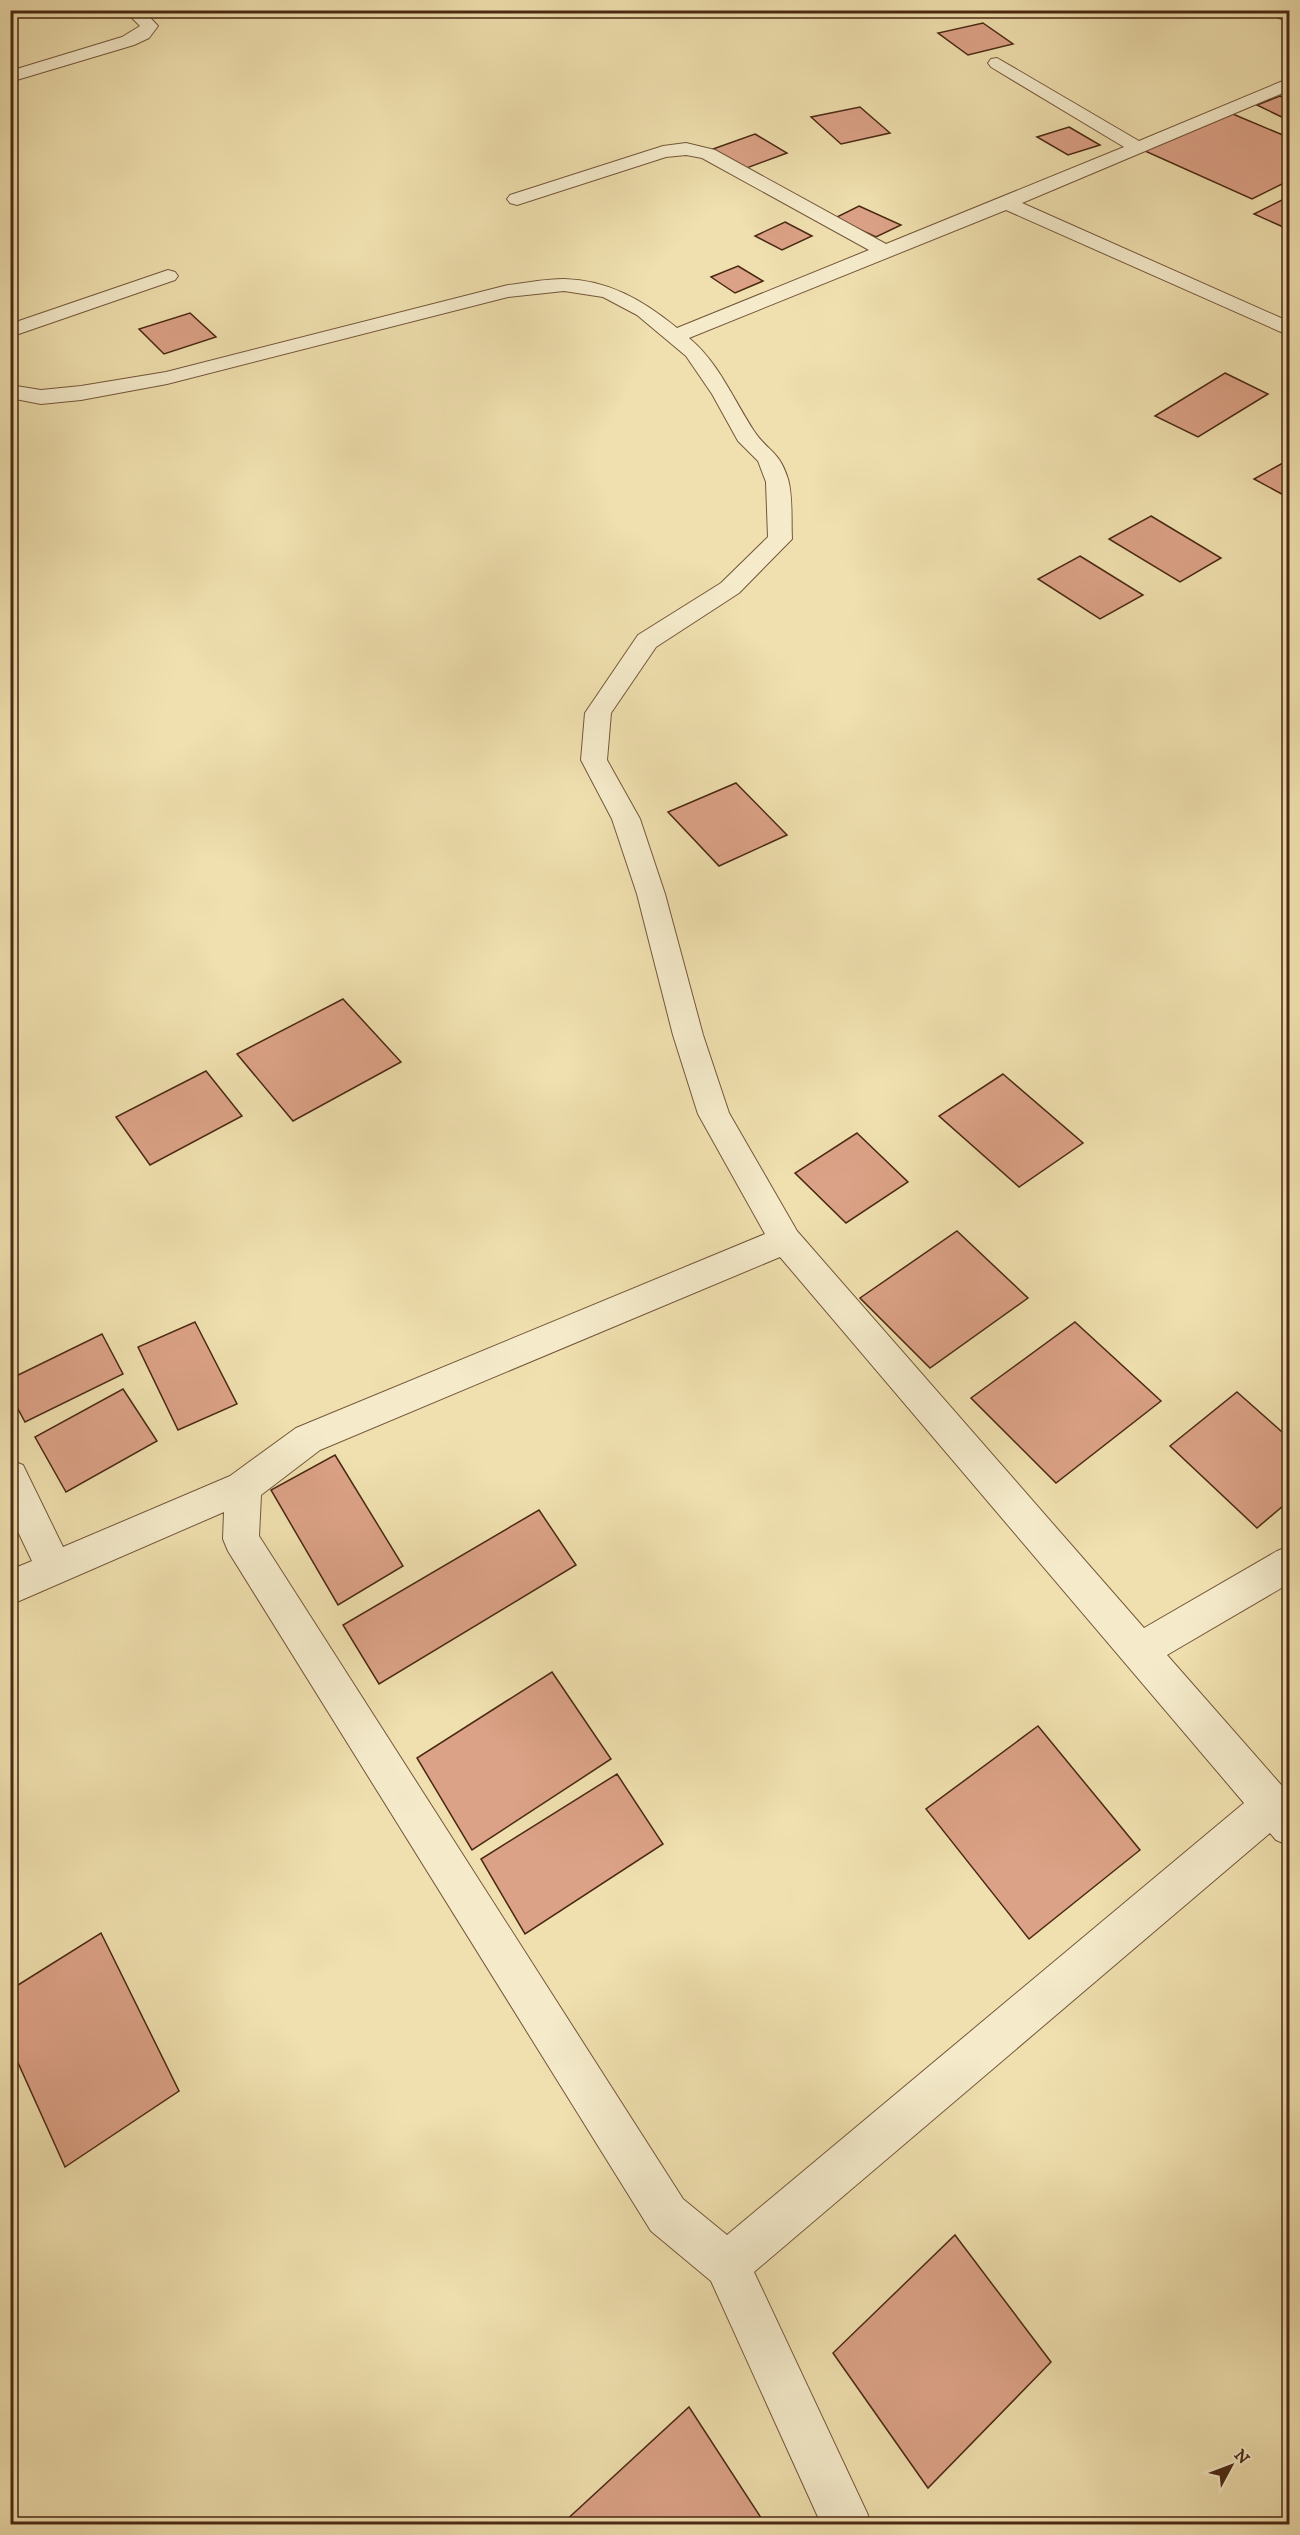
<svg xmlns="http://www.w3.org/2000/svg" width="1300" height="2535" font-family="'IM FELL DW Pica',serif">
	<rect width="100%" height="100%" fill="#f0e0af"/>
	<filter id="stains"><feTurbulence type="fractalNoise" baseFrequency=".00333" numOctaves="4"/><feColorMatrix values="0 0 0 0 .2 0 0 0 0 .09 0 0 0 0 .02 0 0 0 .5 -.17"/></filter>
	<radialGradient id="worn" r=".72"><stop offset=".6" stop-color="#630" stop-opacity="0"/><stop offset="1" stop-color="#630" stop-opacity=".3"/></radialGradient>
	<!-- building -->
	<g fill="#dca287" stroke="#4a2913" stroke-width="1.5">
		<path d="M 983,23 L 1013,44 L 968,55 L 938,33 Z"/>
		<path d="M 1280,96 L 1290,101 L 1290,121 L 1257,105 Z"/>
		<path d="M 860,107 L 890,133 L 841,144 L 811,117 Z"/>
		<path d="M 1228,112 L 1290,138 L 1290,180 L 1252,199 L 1145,151 Z"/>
		<path d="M 1069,127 L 1100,145 L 1068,155 L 1037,137 Z"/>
		<path d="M 755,134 L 787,153 L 744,169 L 713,149 Z"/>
		<path d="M 1290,196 L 1290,230 L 1254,214 Z"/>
		<path d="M 859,206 L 901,225 L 876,237 L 835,218 Z"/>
		<path d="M 785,222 L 812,236 L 782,250 L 755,236 Z"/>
		<path d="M 738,266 L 763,281 L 735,293 L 711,277 Z"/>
		<path d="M 190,313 L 216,337 L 164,354 L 139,329 Z"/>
		<path d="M 1225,373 L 1268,394 L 1198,437 L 1155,416 Z"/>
		<path d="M 1290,459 L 1289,498 L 1254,479 Z"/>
		<path d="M 1151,516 L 1221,558 L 1180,582 L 1109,539 Z"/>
		<path d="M 1080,556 L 1143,595 L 1100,619 L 1038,579 Z"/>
		<path d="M 736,783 L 787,835 L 719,866 L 668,812 Z"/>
		<path d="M 343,999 L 401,1062 L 293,1121 L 237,1054 Z"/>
		<path d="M 206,1071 L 242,1116 L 150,1165 L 116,1117 Z"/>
		<path d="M 1003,1074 L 1083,1143 L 1019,1187 L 939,1116 Z"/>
		<path d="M 857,1133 L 908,1182 L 846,1223 L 795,1173 Z"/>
		<path d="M 957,1231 L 1028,1298 L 930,1368 L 860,1298 Z"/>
		<path d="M 195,1322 L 237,1404 L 178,1430 L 138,1347 Z"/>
		<path d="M 1075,1322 L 1161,1401 L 1056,1483 L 971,1398 Z"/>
		<path d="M 102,1334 L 123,1374 L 25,1422 L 10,1394 L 10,1379 Z"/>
		<path d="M 123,1389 L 157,1441 L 66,1492 L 35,1437 Z"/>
		<path d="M 1237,1392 L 1290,1439 L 1290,1500 L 1257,1528 L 1170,1446 Z"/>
		<path d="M 335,1455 L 403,1566 L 338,1605 L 271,1490 Z"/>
		<path d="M 539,1510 L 576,1565 L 379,1684 L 343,1625 Z"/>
		<path d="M 552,1672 L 611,1759 L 472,1850 L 417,1758 Z"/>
		<path d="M 1038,1726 L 1140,1850 L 1029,1939 L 926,1809 Z"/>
		<path d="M 617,1774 L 663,1844 L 525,1934 L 481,1859 Z"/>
		<path d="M 101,1933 L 179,2091 L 65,2167 L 10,2045 L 10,1990 Z"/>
		<path d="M 955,2235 L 1051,2362 L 928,2488 L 833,2353 Z"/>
		<path d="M 689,2407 L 765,2524 L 562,2524 Z"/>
	</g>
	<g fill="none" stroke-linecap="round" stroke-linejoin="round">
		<!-- minor casing -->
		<g stroke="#74573a" stroke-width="2">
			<g id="minor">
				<path d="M 124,10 L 143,10 L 158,26 L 149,38 L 134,45 L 10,82 L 10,71 L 122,37 L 140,26 Z"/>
				<path d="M 1266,10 L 1290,11 L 1290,22 L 1268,14 Z"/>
				<path d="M 997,58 L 1139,141 L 1290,78 L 1290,90 L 1022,203 L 1290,322 L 1290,336 L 1006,210 L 689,338 C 719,363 733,399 754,431 C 768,452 779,450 788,479 C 793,497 791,520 792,539 L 739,593 L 656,647 L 611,713 L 607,760 L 640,819 L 665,894 L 703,1035 L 729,1113 L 797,1231 L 1144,1628 L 1277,1551 L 1290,1546 L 1290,1583 L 1167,1655 L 1290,1795 L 1290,1846 L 1276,1840 L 1270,1833 L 754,2272 L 868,2515 L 867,2524 L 819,2524 L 818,2517 L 711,2281 L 651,2231 L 228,1551 L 223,1539 L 224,1512 L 10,1605 L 10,1570 L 32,1561 L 10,1515 L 10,1460 L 23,1465 L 63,1547 L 230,1476 L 296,1428 L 765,1234 L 698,1114 L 673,1035 L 637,894 L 612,819 L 581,760 L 585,713 L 638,635 L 721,583 L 768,537 L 766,482 L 758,461 L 738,441 L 712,394 L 686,356 L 637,315 L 603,297 L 564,291 L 508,297 L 167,384 L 81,400 L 41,404 L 10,398 L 10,385 L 41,390 L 81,386 L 166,372 L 508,285 C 526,283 545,279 564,279 C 608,280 643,300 677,328 L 869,250 L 702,158 L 686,155 L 666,157 L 517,205 L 510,203 L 507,199 L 510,195 L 663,146 L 686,143 L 715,150 L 886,244 L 1124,147 L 991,67 L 988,63 L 991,59 ZM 780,1257 L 1244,1803 L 727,2235 L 683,2199 L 259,1536 L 261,1495 L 320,1450 Z"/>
				<path d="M 168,270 L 175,272 L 178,276 L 175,280 L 10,337 L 10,324 Z"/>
			</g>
		</g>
		<!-- minor -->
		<use href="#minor" fill="#f5ebcb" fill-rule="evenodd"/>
	</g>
	<!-- margin -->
	<rect width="1300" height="2535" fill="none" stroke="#f0e0af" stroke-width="36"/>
	<rect x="12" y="12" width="1276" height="2511" fill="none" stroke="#4a2913" stroke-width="3"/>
	<rect x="18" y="18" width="1264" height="2499" fill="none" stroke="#4a2913" stroke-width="1.5"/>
	<!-- north arrow -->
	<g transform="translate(1231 2466) rotate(49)" stroke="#f5ebcb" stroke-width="4.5" paint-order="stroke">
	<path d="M0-4.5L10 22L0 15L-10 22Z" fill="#4a2913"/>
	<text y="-9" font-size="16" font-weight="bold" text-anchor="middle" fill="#4a2913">N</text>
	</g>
	<rect width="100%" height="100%" filter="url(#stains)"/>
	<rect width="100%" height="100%" fill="url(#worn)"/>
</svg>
